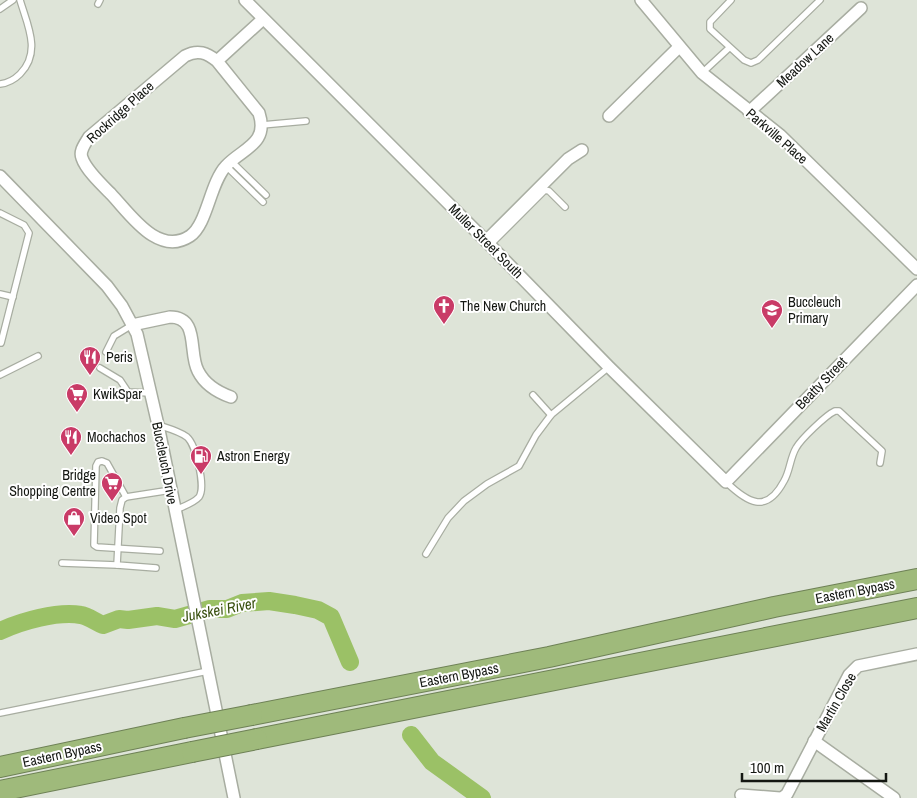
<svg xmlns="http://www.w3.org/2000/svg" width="917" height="798" font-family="'Archivo Narrow',sans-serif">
	<rect width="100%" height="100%" fill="#dee4d8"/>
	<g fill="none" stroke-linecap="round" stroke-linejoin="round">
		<!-- river -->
		<g stroke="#9bc166" stroke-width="18">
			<path d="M 0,631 C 22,621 57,611 81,615 C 88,616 96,622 103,625 L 119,619 L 128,620 L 157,616 L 175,619 L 210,609 L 227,609 L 242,603 L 269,601 L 295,605 L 318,610 L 331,617 L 350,662"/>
			<path d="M 411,735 L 432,762 L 482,798"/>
		</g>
		<!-- service casing -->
		<g stroke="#a8ada1" stroke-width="8">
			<g id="service">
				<path d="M 731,0 L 710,22 L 710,29 L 744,60 L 751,63 L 758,60 L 820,0"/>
				<path d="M 98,4 L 100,0"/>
				<path d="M 0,9 L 13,0"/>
				<path d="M 702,73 L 729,48"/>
				<path d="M 0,84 C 9,83 14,80 20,74 C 42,52 27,24 20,0"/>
				<path d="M 262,125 L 306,121"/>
				<path d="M 231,161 L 266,195"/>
				<path d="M 226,166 L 263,202"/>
				<path d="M 0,213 L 24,225 L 29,233 L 1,343"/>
				<path d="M 490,245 L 545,190 L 549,191 L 565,207"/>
				<path d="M 0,294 L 13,297"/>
				<path d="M 106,352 L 114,336 L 132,325"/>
				<path d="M 100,368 L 120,380 L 128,392 L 151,393"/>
				<path d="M 0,375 L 38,356"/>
				<path d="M 533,395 L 551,415"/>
				<path d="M 158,425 C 167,428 179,431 187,437 C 196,445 206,487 199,497 C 194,503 182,507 175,510"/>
				<path d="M 726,482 C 747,502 766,515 784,481 C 790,471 790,458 796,448 C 801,439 826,415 835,411 L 839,411 L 882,451 L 880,463"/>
				<path d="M 126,497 L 107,463 L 102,461 L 98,462 L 96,466 L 94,545 L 97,547 L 160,551"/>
				<path d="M 426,554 L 448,518 L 464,501 L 487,484 L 519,466 L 536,435 L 551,415 L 609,367"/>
				<path d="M 62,563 L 117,565"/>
				<path d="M 156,568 L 117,565 L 120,508 L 122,500 L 126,497 L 171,490"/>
				<path d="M 0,713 L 208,671"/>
			</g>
		</g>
		<!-- minor casing -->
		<g stroke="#a8ada1" stroke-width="14">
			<g id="minor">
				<path d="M 245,0 L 486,241 L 609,367 L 726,482 L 917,285"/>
				<path d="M 641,0 L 702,73 L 780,135 L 917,269"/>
				<path d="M 217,61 L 259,113 C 269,144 243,148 226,166 C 210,183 207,225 190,236 C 158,257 130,214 111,194 C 102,185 86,170 82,158 C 79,151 85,144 89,137 L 185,56 C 198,49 207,53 217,61 L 263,19"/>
				<path d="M 749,112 L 861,8"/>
				<path d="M 609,116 L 679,47"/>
				<path d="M 0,176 L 107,286 L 122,306 L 137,334 L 158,425 L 234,798"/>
				<path d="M 486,241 L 568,159 L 582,150"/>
				<path d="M 132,325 L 170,317 C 200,317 188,353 198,371 C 205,385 217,392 231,397"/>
				<path d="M 814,741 L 894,798"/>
				<path d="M 741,795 L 780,798"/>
				<path d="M 782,798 L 787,794 L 849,675 L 858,666 L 917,654"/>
			</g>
		</g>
		<!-- motorway casing -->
		<g stroke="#6e8156" stroke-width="22">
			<g id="motorway">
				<path d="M 252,715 L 549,657 L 774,607 L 917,579"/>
				<path d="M 257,739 L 917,608"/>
				<path d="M 0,767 L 184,728"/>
				<path d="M 0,791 L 192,752"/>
			</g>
		</g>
		<!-- service -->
		<use href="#service" stroke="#fff" stroke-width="5.5"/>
		<!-- minor -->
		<use href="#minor" stroke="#fff" stroke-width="11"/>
		<!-- motorway -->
		<use href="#motorway" stroke="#9fba7b" stroke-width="20"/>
		<!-- motorway-bridge casing -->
		<g stroke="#6e8156" stroke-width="22" stroke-linecap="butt">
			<g id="motorway-bridge">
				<path d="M 184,728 L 252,715"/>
				<path d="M 192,752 L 257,739"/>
			</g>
		</g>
		<!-- motorway-bridge -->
		<use href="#motorway-bridge" stroke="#9fba7b" stroke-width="20"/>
	</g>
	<!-- icons -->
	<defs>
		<g id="church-pin" transform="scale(1.125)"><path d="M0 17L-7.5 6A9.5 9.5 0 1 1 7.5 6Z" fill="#c93b67" stroke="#fff"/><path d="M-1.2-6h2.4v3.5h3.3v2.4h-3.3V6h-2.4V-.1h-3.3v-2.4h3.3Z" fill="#fff"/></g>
		<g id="school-pin" transform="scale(1.125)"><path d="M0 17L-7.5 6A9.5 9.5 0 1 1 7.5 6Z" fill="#c93b67" stroke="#fff"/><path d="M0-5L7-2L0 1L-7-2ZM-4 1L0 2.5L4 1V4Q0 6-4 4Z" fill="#fff"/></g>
		<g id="restaurant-pin" transform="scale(1.125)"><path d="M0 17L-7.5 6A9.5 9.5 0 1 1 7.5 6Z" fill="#c93b67" stroke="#fff"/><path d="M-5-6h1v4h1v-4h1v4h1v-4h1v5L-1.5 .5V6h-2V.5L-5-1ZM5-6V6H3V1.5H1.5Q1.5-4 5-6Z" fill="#fff"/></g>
		<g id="supermarket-pin" transform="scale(1.125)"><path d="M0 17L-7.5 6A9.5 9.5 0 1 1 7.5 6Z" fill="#c93b67" stroke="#fff"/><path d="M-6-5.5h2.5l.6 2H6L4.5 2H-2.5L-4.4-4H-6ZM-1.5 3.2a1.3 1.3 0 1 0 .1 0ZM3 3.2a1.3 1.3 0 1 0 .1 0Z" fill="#fff"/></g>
		<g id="fuel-pin" transform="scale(1.125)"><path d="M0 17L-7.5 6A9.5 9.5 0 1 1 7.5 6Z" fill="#c93b67" stroke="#fff"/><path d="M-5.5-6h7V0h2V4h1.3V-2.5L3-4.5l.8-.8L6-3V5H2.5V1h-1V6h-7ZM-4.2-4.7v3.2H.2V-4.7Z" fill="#fff"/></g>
		<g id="shop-pin" transform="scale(1.125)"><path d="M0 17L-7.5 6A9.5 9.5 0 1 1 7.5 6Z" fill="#c93b67" stroke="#fff"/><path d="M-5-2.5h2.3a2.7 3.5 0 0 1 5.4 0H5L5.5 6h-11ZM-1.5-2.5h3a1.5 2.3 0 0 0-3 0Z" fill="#fff"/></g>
	</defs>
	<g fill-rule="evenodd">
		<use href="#church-pin" x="444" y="306"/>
		<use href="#school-pin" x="772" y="310"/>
		<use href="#restaurant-pin" x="90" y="357"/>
		<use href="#supermarket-pin" x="77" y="394"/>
		<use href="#restaurant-pin" x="71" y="437"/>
		<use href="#fuel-pin" x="201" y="456"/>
		<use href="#supermarket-pin" x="112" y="483"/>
		<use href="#shop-pin" x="74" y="518"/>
	</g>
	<g text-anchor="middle" stroke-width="4" stroke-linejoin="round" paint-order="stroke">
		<!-- street labels -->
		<g font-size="14" fill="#141712" stroke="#fff">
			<text transform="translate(805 60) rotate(-43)" y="5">Meadow Lane</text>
			<text transform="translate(120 112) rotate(-42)" y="5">Rockridge Place</text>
			<text transform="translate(777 136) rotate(41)" y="5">Parkville Place</text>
			<text transform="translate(486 241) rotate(45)" y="5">Muller Street South</text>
			<text transform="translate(821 383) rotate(-46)" y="5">Beatty Street</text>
			<text transform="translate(165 463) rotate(79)" y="5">Buccleuch Drive</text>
			<text transform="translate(855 591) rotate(-11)" y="5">Eastern Bypass</text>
			<text transform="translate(459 675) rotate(-11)" y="5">Eastern Bypass</text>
			<text transform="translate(836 702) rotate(-60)" y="5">Martin Close</text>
			<text transform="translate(62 754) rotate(-12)" y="5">Eastern Bypass</text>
		</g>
		<!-- poi labels -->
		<g font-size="14" fill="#141712" stroke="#fff" text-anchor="start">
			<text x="788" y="307">Buccleuch<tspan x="788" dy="16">Primary</tspan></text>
			<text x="460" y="311">The New Church</text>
			<text x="106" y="362">Peris</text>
			<text x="93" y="399">KwikSpar</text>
			<text x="87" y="442">Mochachos</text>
			<text x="217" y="461">Astron Energy</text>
			<text x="96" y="480" text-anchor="end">Bridge<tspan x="96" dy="16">Shopping Centre</tspan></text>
			<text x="90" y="523">Video Spot</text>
		</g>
		<!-- water labels -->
		<g font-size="15" font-style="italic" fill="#39500f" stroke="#fff">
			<text transform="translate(219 610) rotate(-11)" y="5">Jukskei River</text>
		</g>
	</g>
	<!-- scale -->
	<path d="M742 773v8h144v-8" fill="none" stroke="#141712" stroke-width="2.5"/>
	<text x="750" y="773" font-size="15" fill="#141712" stroke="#ffffff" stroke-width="4" paint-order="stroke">100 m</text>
</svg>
